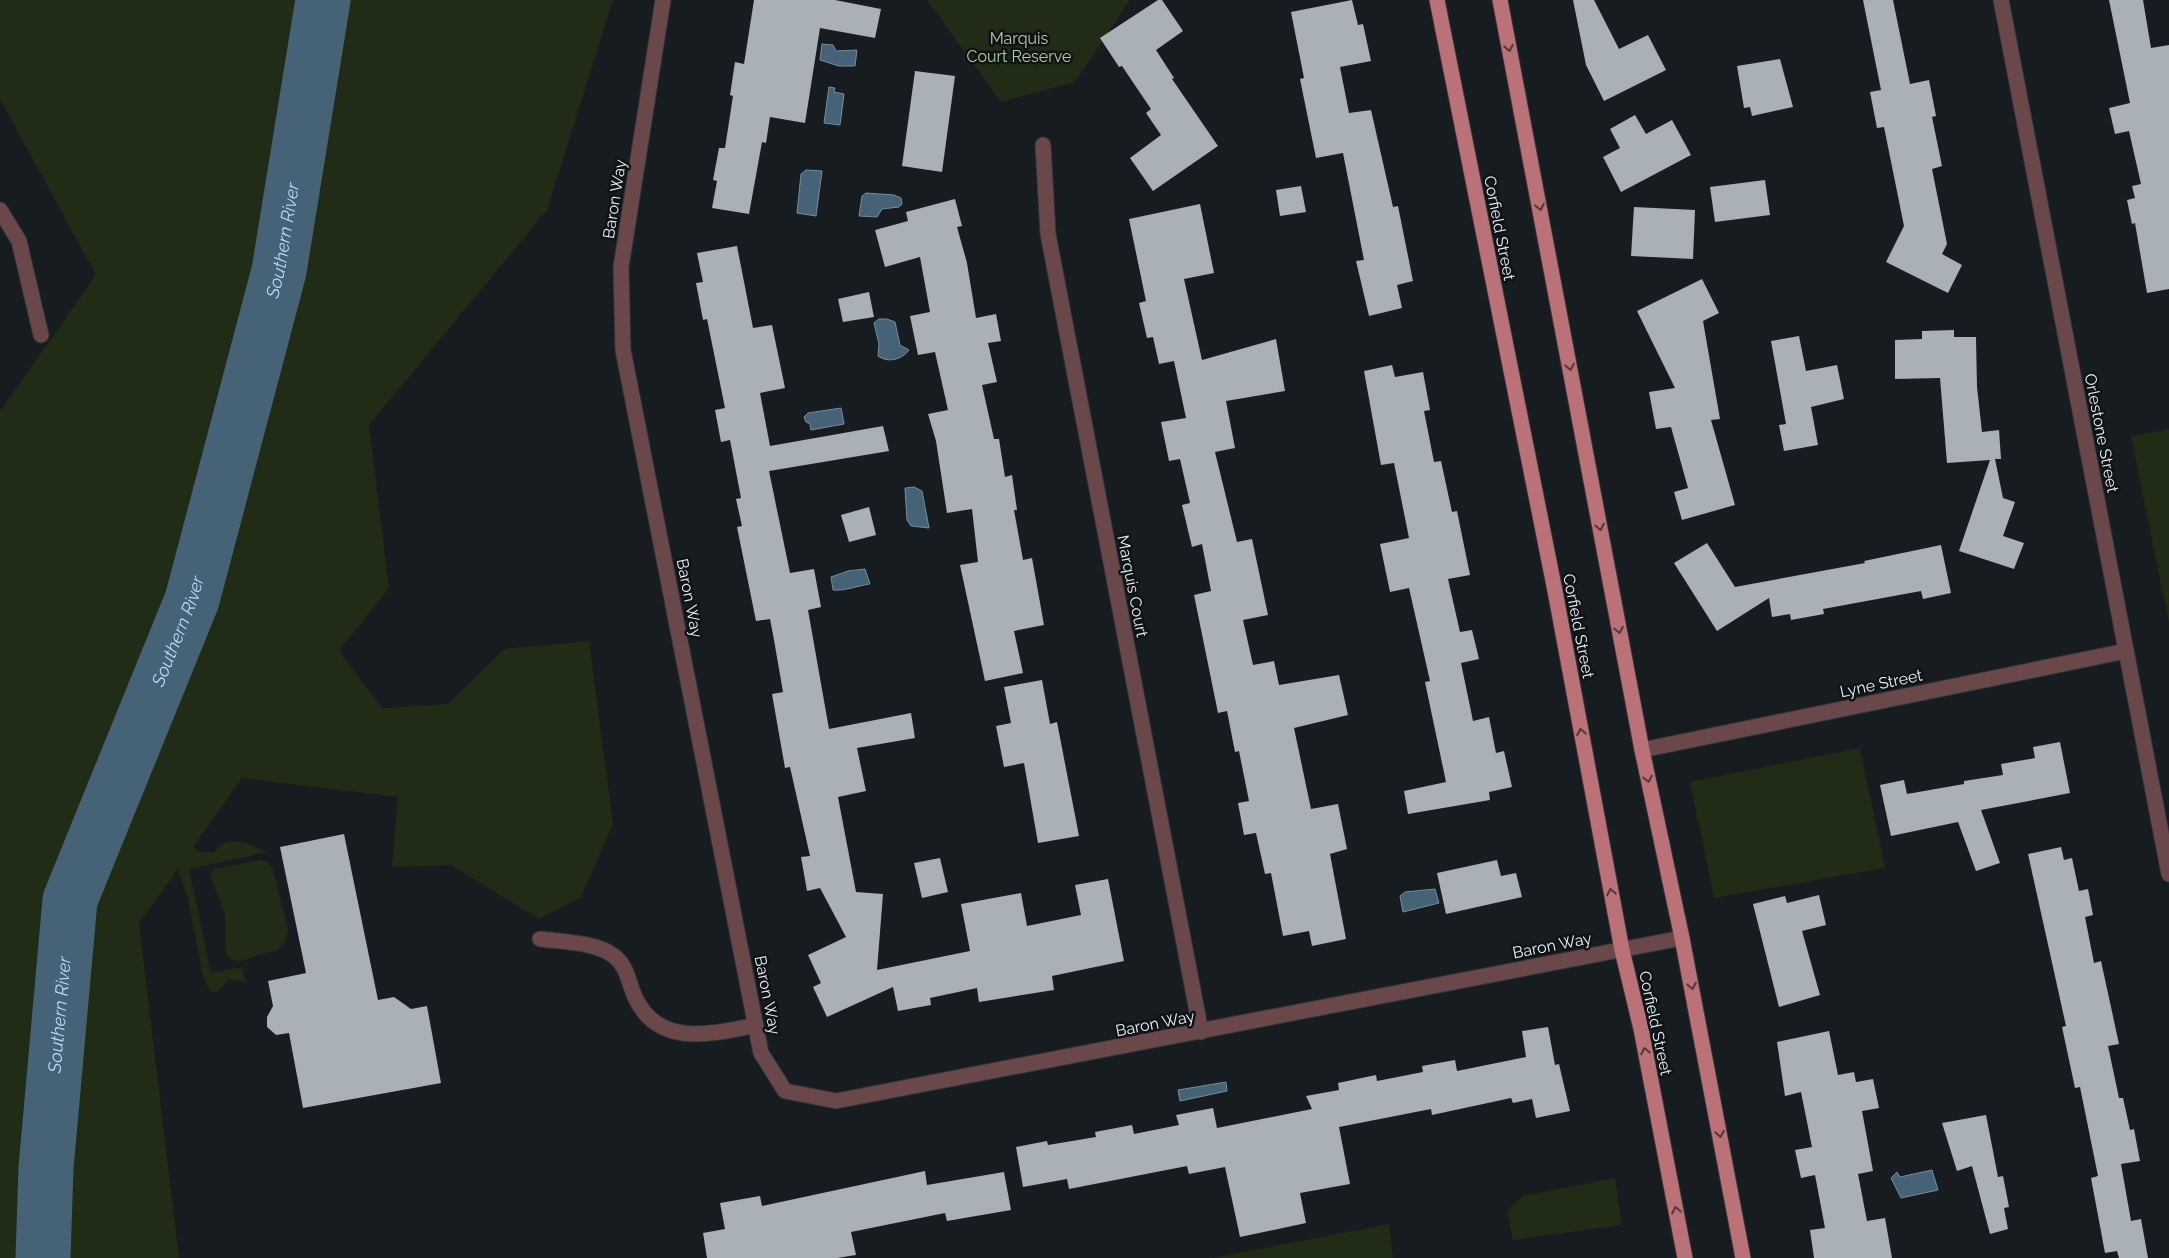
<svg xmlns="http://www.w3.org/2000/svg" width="2169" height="1258" font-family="Raleway,sans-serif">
	<rect width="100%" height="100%" fill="#171c20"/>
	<!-- green -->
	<g fill="#202c15">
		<path d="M 0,0 L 613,0 L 547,210 L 369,425 L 389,588 L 339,651 L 382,708 L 448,704 L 504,649 L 589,641 L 613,824 L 581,897 L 539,919 L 451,865 L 392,867 L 398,797 L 242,778 L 193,847 L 199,852 L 214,852 C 230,832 248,844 267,852 L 189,869 L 211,973 L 242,967 L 246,983 L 229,979 L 217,992 L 210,991 L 203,976 L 188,899 L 178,869 L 139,923 L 179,1258 L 0,1258 L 0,411 L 96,275 L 0,99 Z"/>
		<path d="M 927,0 L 1130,0 L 1075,82 L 1001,102 Z"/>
		<path d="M 2169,429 L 2169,623 L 2131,436 Z"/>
		<path d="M 1860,748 L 1885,868 L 1714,898 L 1690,782 Z"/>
		<path d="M 261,860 L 269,863 L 273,869 L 288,930 L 285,942 L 277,950 L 240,961 L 232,960 L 226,954 L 225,914 L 210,876 L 214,869 Z"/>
		<path d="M 1615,1178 L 1622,1225 L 1513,1240 L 1507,1211 L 1523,1196 Z"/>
		<path d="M 1389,1224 L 1393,1258 L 1213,1258 Z"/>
	</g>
	<!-- water -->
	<g fill="#456277" stroke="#778c9c">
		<path d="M 822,44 L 833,45 L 836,51 L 857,50 L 855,66 L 839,66 L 820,60 Z"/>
		<path d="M 829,87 L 835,88 L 834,92 L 844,94 L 840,125 L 824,123 Z"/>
		<path d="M 806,170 L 822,171 L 816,216 L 797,213 L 801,174 Z"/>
		<path d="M 866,193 L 894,195 L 901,198 L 902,204 L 899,207 L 882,209 L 877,217 L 859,216 L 862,196 Z"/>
		<path d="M 879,319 L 887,319 L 895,322 L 900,345 L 909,350 C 902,360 888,363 878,356 L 879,344 L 874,323 Z"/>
		<path d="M 841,408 L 844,424 L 811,430 L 810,424 L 806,422 L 804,417 L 808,413 Z"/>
		<path d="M 914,487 L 922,491 L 929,528 L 911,526 L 907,520 L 905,488 Z"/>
		<path d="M 865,569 L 870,584 C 857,586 845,591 833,590 L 831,577 L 848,571 Z"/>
		<path d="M 1435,889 L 1439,903 L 1403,912 L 1400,896 L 1405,892 Z"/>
		<path d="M 1226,1082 L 1227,1091 L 1180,1101 L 1178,1090 Z"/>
		<path d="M 1932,1170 L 1938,1190 L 1901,1198 L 1891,1178 L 1897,1172 L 1900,1177 Z"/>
	</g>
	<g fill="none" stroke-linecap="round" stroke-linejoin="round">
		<!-- river -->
		<path stroke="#456277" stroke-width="55" id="s1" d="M 43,1258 L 46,1168 L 70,900 L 192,600 L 279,271 L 323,0"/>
	</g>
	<!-- building -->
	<g fill="#aab1b6">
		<path d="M 754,0 L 835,0 L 881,9 L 875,38 L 820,28 L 805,123 L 770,117 L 766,143 L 762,142 L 749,214 L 712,208 L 717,181 L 713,180 L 719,148 L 725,148 L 733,96 L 730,95 L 735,62 L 744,64 Z"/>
		<path d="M 1158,0 L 1162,0 L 1183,31 L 1156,50 L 1174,78 L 1172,79 L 1218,146 L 1153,191 L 1130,158 L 1161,135 L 1146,113 L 1151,109 L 1122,66 L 1119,67 L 1100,38 Z"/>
		<path d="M 1352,0 L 1358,25 L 1363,24 L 1371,61 L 1340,67 L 1349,113 L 1371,110 L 1393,207 L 1398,206 L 1413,281 L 1397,285 L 1402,308 L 1369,316 L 1356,261 L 1364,260 L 1343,153 L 1316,158 L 1300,79 L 1304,78 L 1291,12 Z"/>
		<path d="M 1573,0 L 1594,0 L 1619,49 L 1648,35 L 1666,70 L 1604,101 L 1586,65 Z"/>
		<path d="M 1863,0 L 1893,0 L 1910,84 L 1929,80 L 1936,116 L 1932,117 L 1942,166 L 1932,169 L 1947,244 L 1942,254 L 1962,265 L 1948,293 L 1886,262 L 1904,226 L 1884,127 L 1877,128 L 1870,92 L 1881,90 Z"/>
		<path d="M 2109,0 L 2143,0 L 2151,48 L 2169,45 L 2169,289 L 2147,293 L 2135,223 L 2132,224 L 2127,200 L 2135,198 L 2132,186 L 2141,184 L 2129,131 L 2115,134 L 2109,108 L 2130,103 Z"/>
		<path d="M 1780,59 L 1793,107 L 1752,116 L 1750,107 L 1744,108 L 1737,66 Z"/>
		<path d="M 915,71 L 955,76 L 942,172 L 902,166 Z"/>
		<path d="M 1635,115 L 1646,134 L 1672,120 L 1691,155 L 1621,192 L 1603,157 L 1620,148 L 1610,129 Z"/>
		<path d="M 1765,180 L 1770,215 L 1715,222 L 1710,187 Z"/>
		<path d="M 1301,186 L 1306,212 L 1280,216 L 1276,190 Z"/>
		<path d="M 955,199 L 962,226 L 957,227 L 967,263 L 976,318 L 996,314 L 1001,341 L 988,343 L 997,382 L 982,385 L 994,439 L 999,439 L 1005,477 L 1012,475 L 1017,510 L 1014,510 L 1023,560 L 1032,558 L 1044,625 L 1014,631 L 1023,673 L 985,681 L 960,565 L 978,562 L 972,509 L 947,513 L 936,441 L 928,414 L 948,410 L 935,352 L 918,355 L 910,316 L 930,312 L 920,257 L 885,267 L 875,230 L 908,221 L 906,212 Z"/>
		<path d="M 1200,204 L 1214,273 L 1184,279 L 1202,360 L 1276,339 L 1285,391 L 1226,401 L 1235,448 L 1215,452 L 1237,542 L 1252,539 L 1268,615 L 1243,620 L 1253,665 L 1274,661 L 1279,685 L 1339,675 L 1348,715 L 1294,728 L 1311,809 L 1338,804 L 1347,849 L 1330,854 L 1346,939 L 1312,946 L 1309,931 L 1283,936 L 1271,873 L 1265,874 L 1256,833 L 1244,835 L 1238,803 L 1249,801 L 1239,751 L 1235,752 L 1227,711 L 1218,713 L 1194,595 L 1211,591 L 1202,544 L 1192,547 L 1182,505 L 1190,503 L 1180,459 L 1169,461 L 1161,422 L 1186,418 L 1174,361 L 1159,364 L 1153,337 L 1147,338 L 1139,303 L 1146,301 L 1129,219 Z"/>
		<path d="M 1634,207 L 1695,210 L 1693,259 L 1631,256 Z"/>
		<path d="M 737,246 L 753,328 L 772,325 L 785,388 L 760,393 L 770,446 L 883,426 L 889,451 L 769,471 L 790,573 L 814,569 L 821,607 L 808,610 L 829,729 L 911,713 L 915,738 L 857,748 L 866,791 L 838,797 L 856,892 L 883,894 L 877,970 L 970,951 L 961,904 L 1021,893 L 1027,926 L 1081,915 L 1075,885 L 1108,879 L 1124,961 L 1052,976 L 1054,990 L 979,1002 L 977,988 L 930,998 L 931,1005 L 898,1011 L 893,987 L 827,1017 L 813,987 L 821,983 L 808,955 L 846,937 L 820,888 L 807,891 L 801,857 L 810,856 L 790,767 L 785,768 L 772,694 L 783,692 L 774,640 L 770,619 L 756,621 L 737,527 L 742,526 L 736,499 L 741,498 L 730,440 L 721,442 L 715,410 L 725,408 L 707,319 L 703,320 L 696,283 L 703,282 L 697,253 Z"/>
		<path d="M 1702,279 L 1719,313 L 1703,321 L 1720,419 L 1711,420 L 1735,505 L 1682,520 L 1674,492 L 1688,488 L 1671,427 L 1656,429 L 1649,392 L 1675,388 L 1637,311 Z"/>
		<path d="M 869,292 L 874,317 L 843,322 L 838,299 Z"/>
		<path d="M 1954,330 L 1954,337 L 1976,337 L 1977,387 L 1982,432 L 1999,430 L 2001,459 L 1995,459 L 2003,498 L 2015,502 L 2003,536 L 2024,543 L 2014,569 L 1959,551 L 1990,460 L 1947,463 L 1940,378 L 1895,379 L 1895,340 L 1922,339 L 1922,331 Z"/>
		<path d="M 1799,336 L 1806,371 L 1837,365 L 1844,399 L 1811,407 L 1818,445 L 1784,451 L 1779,425 L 1786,424 L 1771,341 Z"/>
		<path d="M 1392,365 L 1395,377 L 1423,372 L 1430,410 L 1424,411 L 1434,462 L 1441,461 L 1452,512 L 1457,511 L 1470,575 L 1448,579 L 1460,632 L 1472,630 L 1479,659 L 1461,663 L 1473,721 L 1489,717 L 1496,753 L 1504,751 L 1512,787 L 1489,792 L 1490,800 L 1408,814 L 1404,791 L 1446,782 L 1425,682 L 1430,681 L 1409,588 L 1390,592 L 1380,544 L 1409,538 L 1394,463 L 1381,465 L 1364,371 Z"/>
		<path d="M 869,507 L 876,535 L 849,542 L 841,515 Z"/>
		<path d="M 1707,543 L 1735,587 L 1865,563 L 1864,561 L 1941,545 L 1951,593 L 1923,599 L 1921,591 L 1823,609 L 1824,614 L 1791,620 L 1790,614 L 1772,617 L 1769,598 L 1717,631 L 1674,563 Z"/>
		<path d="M 1042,680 L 1050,724 L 1057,722 L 1079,836 L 1038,843 L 1024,763 L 1004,767 L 996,726 L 1011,723 L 1004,687 Z"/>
		<path d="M 2060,742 L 2070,793 L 1981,810 L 2000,863 L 1976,871 L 1958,822 L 1891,836 L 1880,785 L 1904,780 L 1907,794 L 1964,784 L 1964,781 L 2003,775 L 2001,764 L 2035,758 L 2033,747 Z"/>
		<path d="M 344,834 L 378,1000 L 394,997 L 411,1009 L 427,1006 L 441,1083 L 303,1108 L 289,1033 L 276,1035 L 267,1027 L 267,1017 L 273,1006 L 268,981 L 306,973 L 280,847 Z"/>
		<path d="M 2061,847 L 2064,860 L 2072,858 L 2079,891 L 2088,889 L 2093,915 L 2085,917 L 2094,963 L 2101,961 L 2119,1044 L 2108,1046 L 2119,1098 L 2123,1098 L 2130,1130 L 2134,1129 L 2140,1161 L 2121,1164 L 2131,1221 L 2141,1219 L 2148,1258 L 2119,1258 L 2117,1251 L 2105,1253 L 2091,1178 L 2098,1176 L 2080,1087 L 2075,1088 L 2062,1027 L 2066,1026 L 2028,854 Z"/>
		<path d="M 940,858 L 948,892 L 922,898 L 914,863 Z"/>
		<path d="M 1497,860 L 1501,876 L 1516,873 L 1522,897 L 1446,914 L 1437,873 Z"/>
		<path d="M 1819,895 L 1826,925 L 1802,931 L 1820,995 L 1779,1007 L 1753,904 L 1785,896 L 1787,903 Z"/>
		<path d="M 1548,1027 L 1555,1065 L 1559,1064 L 1570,1111 L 1536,1118 L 1532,1099 L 1513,1103 L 1511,1098 L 1432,1115 L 1431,1109 L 1339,1127 L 1350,1184 L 1300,1193 L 1306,1223 L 1240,1237 L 1225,1167 L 1189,1174 L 1187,1166 L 1069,1189 L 1067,1179 L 1023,1187 L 1016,1147 L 1047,1141 L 1048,1145 L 1096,1137 L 1095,1132 L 1132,1125 L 1134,1134 L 1179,1125 L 1176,1115 L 1213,1108 L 1217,1128 L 1312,1109 L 1306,1096 L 1339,1090 L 1338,1083 L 1376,1075 L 1377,1081 L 1423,1072 L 1422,1066 L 1455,1060 L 1457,1071 L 1526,1057 L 1522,1031 Z"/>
		<path d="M 1829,1031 L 1838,1075 L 1854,1072 L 1856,1082 L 1873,1079 L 1879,1108 L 1862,1111 L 1873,1171 L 1858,1174 L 1867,1221 L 1885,1218 L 1892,1258 L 1814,1258 L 1810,1230 L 1825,1228 L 1815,1175 L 1801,1178 L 1795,1150 L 1812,1147 L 1801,1092 L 1785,1096 L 1777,1042 Z"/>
		<path d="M 1986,1115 L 1998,1177 L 2003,1176 L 2009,1207 L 2004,1208 L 2008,1229 L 1990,1234 L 1972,1166 L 1957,1171 L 1942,1123 Z"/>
		<path d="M 925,1171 L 927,1185 L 1004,1172 L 1011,1210 L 947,1221 L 945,1213 L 851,1232 L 856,1255 L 837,1258 L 707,1258 L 703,1233 L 725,1229 L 720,1203 L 760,1196 L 762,1206 Z"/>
	</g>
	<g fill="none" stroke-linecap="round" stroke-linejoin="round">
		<!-- service casing -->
		<g stroke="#313539" stroke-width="17">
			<g id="service">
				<path d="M 0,210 L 19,241 L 41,335"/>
				<path d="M 540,939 C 563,942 596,942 614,956 C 628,967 628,982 635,997 C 658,1048 712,1034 756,1025"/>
			</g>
		</g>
		<!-- minor casing -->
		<g stroke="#313539" stroke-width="17">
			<g id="minor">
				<path d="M 663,0 L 621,267 L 623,350 L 761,1053 L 785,1091 L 836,1101 L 1682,938"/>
				<path d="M 2001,0 L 2169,874"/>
				<path d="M 1043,145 L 1048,234 L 1201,1032"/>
				<path d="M 1642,750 L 2126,651"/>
			</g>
		</g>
		<!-- primary casing -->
		<g stroke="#313539" stroke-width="17">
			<g id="primary">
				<path d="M 1437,0 L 1555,591 L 1622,950 L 1641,1029 L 1685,1258"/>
				<path d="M 1500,0 L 1642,750 L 1682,938 L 1743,1258"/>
			</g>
		</g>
		<!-- service -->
		<use href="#service" stroke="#6a4749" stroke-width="15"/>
		<!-- minor -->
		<use href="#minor" stroke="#6a4749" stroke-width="15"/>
		<!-- primary -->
		<use href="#primary" stroke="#ba7177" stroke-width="15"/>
	</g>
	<!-- one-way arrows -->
	<defs><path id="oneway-chevron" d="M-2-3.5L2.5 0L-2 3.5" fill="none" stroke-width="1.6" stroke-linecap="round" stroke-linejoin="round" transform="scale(1.25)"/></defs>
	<g stroke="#53393d">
		<use href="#oneway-chevron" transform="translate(1509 48) rotate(79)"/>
		<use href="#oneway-chevron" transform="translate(1540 207) rotate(79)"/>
		<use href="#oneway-chevron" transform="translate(1570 367) rotate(79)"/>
		<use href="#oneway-chevron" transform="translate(1600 527) rotate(79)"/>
		<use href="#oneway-chevron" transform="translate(1619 630) rotate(79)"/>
		<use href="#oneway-chevron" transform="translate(1581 732) rotate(-101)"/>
		<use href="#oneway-chevron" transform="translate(1648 779) rotate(78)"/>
		<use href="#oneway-chevron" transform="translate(1611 892) rotate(-101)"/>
		<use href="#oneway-chevron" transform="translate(1692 986) rotate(79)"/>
		<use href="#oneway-chevron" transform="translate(1645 1051) rotate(-101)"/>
		<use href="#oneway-chevron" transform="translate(1720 1134) rotate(80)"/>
		<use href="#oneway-chevron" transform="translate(1676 1210) rotate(-101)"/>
	</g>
	<g text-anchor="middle" stroke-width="5" stroke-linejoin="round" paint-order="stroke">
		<!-- park labels -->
		<g font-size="16" fill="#b2cd98" stroke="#0f1317">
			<text x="1019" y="44">Marquis<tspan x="1019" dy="18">Court Reserve</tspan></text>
		</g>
		<!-- street labels -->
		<g font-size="16" fill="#eceff2" stroke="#0f1317">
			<text transform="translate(614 199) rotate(-81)" y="6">Baron Way</text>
			<text transform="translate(1500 228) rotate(79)" y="6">Corfield Street</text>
			<text transform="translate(2102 433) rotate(79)" y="6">Orlestone Street</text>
			<text transform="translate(1133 586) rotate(79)" y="6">Marquis Court</text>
			<text transform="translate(690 598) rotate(79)" y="6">Baron Way</text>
			<text transform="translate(1579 626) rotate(79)" y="6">Corfield Street</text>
			<text transform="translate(1881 683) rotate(-12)" y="6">Lyne Street</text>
			<text transform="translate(1552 945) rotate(-11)" y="6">Baron Way</text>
			<text transform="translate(768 995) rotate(79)" y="6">Baron Way</text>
			<text transform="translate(1155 1023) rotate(-11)" y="6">Baron Way</text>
			<text transform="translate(1656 1023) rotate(78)" y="6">Corfield Street</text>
		</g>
		<!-- water labels -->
		<g font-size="18" font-style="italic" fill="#b2ddfc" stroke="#0f1317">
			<text dy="6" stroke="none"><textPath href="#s1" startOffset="1054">Southern River</textPath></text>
			<text dy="6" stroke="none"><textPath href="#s1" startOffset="649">Southern River</textPath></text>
			<text dy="6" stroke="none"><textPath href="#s1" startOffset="244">Southern River</textPath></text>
		</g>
	</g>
</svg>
